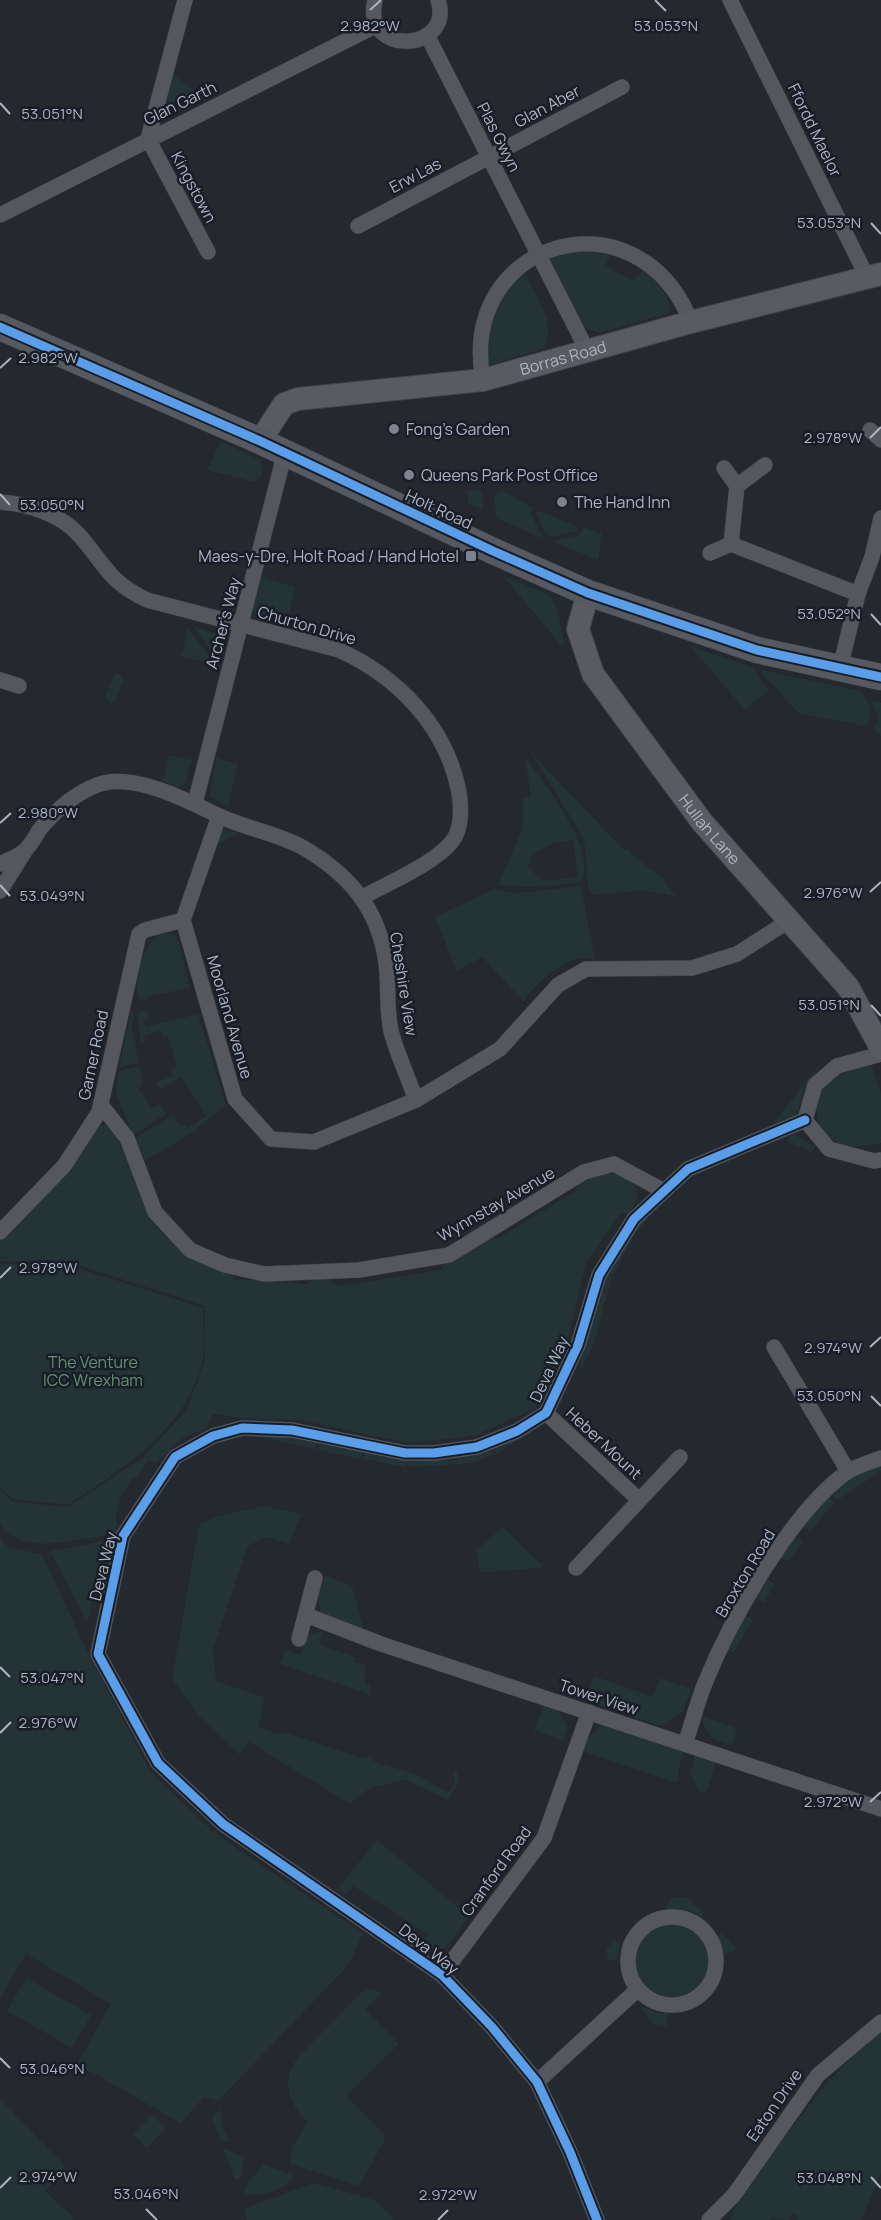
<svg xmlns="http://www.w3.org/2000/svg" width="881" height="2220" font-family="Manrope,sans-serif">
	<rect width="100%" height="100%" fill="#24282f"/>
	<!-- green -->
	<g fill="#243335" fill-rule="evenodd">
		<path d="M 168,70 L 203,98 L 178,112 L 166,109 L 163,104 Z"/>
		<path d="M 571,246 L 611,256 L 605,265 L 632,281 L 644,269 C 654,280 674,298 669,313 L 599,333 L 585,328 L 545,252 Z"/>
		<path d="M 525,273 C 536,296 559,326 543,349 L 485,366 L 481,342 L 496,298 Z"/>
		<path d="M 221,441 L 260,460 L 263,468 L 261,477 L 254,482 L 207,470 Z"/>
		<path d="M 478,489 L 483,495 L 483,510 L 468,504 L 467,490 Z"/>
		<path d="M 499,492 L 504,492 L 533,508 L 531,514 L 544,539 L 496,518 L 494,496 Z"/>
		<path d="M 537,510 L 578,527 L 576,531 L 553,537 L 546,534 L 536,513 Z"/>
		<path d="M 583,527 L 602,533 L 598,560 L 552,541 L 580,535 Z"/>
		<path d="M 503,576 L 548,594 C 561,607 560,629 565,646 L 561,645 Z"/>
		<path d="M 261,577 L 295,587 L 288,623 L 262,618 L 254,614 L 253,608 Z"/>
		<path d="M 193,626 L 219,635 L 217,660 Z"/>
		<path d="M 188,628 L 215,664 L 179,656 L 183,653 Z"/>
		<path d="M 690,646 L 752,667 L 769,690 L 745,710 Z"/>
		<path d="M 762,670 L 861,691 C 869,704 875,712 866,726 L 800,714 L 762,674 Z"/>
		<path d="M 115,673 L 120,674 L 123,679 L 116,701 L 110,704 L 105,697 Z"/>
		<path d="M 871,700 L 881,703 L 881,736 L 873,728 L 879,718 Z"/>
		<path d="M 523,739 L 538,760 L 624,850 L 627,849 L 648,868 L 666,879 L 664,882 L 676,896 L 642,891 L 592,895 L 588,885 L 584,839 Z"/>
		<path d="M 169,755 L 192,760 L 185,783 L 177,788 L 162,781 Z"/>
		<path d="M 525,757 C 543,782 600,851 580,882 L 538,887 L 498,885 L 523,827 L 523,798 L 531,797 ZM 573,840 L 578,877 L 543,881 L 527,866 L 532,861 L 531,856 L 551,844 Z"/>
		<path d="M 216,758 L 238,764 L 228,806 L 210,797 Z"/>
		<path d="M 221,829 L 239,833 L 211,848 Z"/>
		<path d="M 581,886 L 595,960 C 574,949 532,984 524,1002 L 482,957 L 457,971 L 435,917 L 494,889 L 518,893 Z"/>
		<path d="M 163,932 L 174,936 L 179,943 L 190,988 L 149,996 L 143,1001 L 139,998 C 131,982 146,939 163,932 Z"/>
		<path d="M 144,1010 L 149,1014 L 147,1020 L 143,1020 L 146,1027 L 198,1014 L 226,1105 L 191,1133 L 145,1161 L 135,1138 L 173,1115 L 181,1127 L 185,1124 L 188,1128 L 206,1116 L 181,1076 L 161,1090 L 156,1082 L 173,1076 L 171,1070 L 177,1068 L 168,1036 L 162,1037 L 161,1031 L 144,1036 L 145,1042 L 141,1042 L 137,1014 Z"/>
		<path d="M 131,1012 L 134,1013 L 132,1026 L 139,1062 L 119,1068 Z"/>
		<path d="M 819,1065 L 820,1067 L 804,1088 L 799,1109 L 794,1116 L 776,1123 L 775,1121 Z"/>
		<path d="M 871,1065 L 881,1093 L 881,1143 C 869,1145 856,1148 844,1145 C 814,1137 807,1098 832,1080 C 842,1072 860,1067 871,1065 Z"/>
		<path d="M 139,1066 L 143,1080 L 139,1089 L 152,1108 L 160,1104 L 166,1114 L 133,1135 L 116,1093 L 118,1071 Z"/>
		<path d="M 99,1126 L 107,1126 L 117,1138 L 149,1216 L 166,1237 L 185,1253 L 232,1272 L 235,1279 L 307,1284 L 314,1277 L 323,1276 L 338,1286 L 441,1270 L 447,1258 L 487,1235 L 498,1238 L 574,1192 L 579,1180 C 607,1168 656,1171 630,1213 L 621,1213 L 586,1263 L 568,1339 L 536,1408 L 474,1436 L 407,1443 L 301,1420 L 252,1419 L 213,1414 L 206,1428 L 183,1438 L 156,1463 L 148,1461 L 137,1478 L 132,1479 L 121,1496 L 116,1513 L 117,1534 C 81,1536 25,1560 0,1524 L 0,1490 L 11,1501 L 68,1507 L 142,1458 L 187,1410 L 205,1359 L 205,1306 L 69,1262 L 0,1261 L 0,1238 L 92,1130 Z"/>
		<path d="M 795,1135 L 815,1147 L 812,1152 L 789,1143 L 789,1136 Z"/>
		<path d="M 664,1200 L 636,1232 L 613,1275 L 610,1274 L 632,1229 Z"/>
		<path d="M 0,1264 L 68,1265 L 203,1308 C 203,1324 206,1344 203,1359 C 185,1432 126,1466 68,1505 L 12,1499 L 0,1488 Z"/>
		<path d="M 608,1275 L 612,1277 L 594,1343 L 581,1370 L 579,1367 Z"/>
		<path d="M 531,1428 L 533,1432 L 496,1454 L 495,1448 Z"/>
		<path d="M 265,1433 L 316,1443 L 315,1449 L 264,1438 Z"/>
		<path d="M 319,1444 L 362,1453 L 361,1459 L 318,1450 Z"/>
		<path d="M 492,1450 L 493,1455 L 475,1462 L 452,1465 L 451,1461 Z"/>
		<path d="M 365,1453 L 406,1461 L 406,1467 L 363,1459 Z"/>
		<path d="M 449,1460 L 450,1465 L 409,1467 L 409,1462 Z"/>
		<path d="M 881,1462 L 881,1471 L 838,1500 L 830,1494 L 845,1479 Z"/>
		<path d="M 829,1497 L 835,1502 L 810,1531 L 803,1526 Z"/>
		<path d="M 264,1506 L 301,1514 L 290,1544 L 266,1537 L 248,1546 L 213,1649 L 216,1681 L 264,1697 L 259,1727 L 278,1734 L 283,1732 L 362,1758 L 371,1755 L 372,1760 L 376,1762 L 418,1775 L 448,1793 L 455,1783 L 453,1772 L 457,1771 L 459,1783 L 448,1800 L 405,1780 L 370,1788 L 350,1804 L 249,1742 L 240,1755 L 197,1714 L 172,1679 L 199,1525 L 218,1516 Z"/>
		<path d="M 503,1527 L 544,1567 L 480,1573 L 476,1550 Z"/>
		<path d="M 0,1536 L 7,1546 L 42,1555 L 90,1657 L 150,1771 L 217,1835 L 363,1933 L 351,1960 L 341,1973 L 218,2101 L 204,2097 L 181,2123 L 77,2064 L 111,2004 L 26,1954 L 0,1999 Z"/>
		<path d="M 795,1537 L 803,1541 L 789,1562 L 780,1558 Z"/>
		<path d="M 115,1539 L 108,1544 L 87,1622 L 50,1551 Z"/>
		<path d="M 325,1575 L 352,1586 L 363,1628 L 324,1616 C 313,1603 321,1589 325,1575 Z"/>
		<path d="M 767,1579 L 775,1584 L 764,1603 L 756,1598 Z"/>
		<path d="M 745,1616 L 753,1620 L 734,1652 L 728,1650 Z"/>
		<path d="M 323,1631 L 319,1645 L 355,1657 L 354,1662 L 365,1665 L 365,1683 L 368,1686 L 370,1684 L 370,1695 L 280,1664 L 285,1650 L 301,1655 L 307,1635 Z"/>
		<path d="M 594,1676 L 653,1697 L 660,1678 L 691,1689 L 683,1711 L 663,1725 L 657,1725 L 585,1700 Z"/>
		<path d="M 543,1706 L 559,1712 L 567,1727 L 563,1740 L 534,1731 Z"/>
		<path d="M 703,1716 L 737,1728 L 732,1745 C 716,1740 702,1736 703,1716 Z"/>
		<path d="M 602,1725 L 612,1725 L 684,1752 L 678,1770 L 679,1780 L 674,1782 L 582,1751 L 585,1741 Z"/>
		<path d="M 695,1755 L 716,1762 L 706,1794 L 699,1792 L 690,1773 Z"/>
		<path d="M 377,1840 L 469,1916 C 457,1934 444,1962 420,1946 L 428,1935 L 353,1886 L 346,1895 L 337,1889 Z"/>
		<path d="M 687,1897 L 704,1913 L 701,1917 L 692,1911 L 666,1909 L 671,1898 Z"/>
		<circle cx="672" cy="1961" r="36"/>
		<path d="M 722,1933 L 735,1947 L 735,1950 L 722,1956 L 718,1936 Z"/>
		<path d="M 614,1939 L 620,1945 L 617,1961 L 608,1959 L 606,1950 Z"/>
		<path d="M 26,1978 L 91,2015 L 72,2048 L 7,2011 Z"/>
		<path d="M 368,1989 L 375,1989 L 382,1994 L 365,2009 L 399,2044 L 346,2096 L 383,2133 L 385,2140 L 359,2186 L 290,2164 L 292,2147 L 307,2122 C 287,2101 280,2079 300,2055 L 361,1993 Z"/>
		<path d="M 639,2006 L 661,2014 L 668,2012 L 667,2026 L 654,2024 Z"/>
		<path d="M 881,2032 L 881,2173 L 861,2220 L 797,2220 L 798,2216 L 792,2213 L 789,2220 L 772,2217 L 771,2220 L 731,2220 L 734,2209 C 780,2146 818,2081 881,2032 Z"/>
		<path d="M 0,2099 L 64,2165 L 63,2173 L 45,2191 L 76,2220 L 0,2220 Z"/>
		<path d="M 221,2109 L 222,2125 L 230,2142 L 220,2140 L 212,2117 Z"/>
		<path d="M 152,2115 L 166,2128 L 147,2148 L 133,2134 Z"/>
		<path d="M 223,2147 L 244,2158 L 242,2177 L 235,2180 Z"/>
		<path d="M 263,2164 L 292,2174 L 293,2178 C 285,2189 257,2199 244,2194 L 245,2187 Z"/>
		<path d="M 314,2183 L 375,2200 L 395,2220 L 247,2220 L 243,2209 Z"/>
	</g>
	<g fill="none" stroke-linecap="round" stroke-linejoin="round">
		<!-- street casing -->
		<g stroke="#404348" stroke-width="16">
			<g id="street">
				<path d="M 185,0 L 148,139 L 208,252"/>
				<path d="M 375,0 C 361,58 455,52 438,0"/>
				<path d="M 730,0 L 867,277"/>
				<path d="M 427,35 L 588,352"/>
				<path d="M 0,215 L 377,25"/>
				<path d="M 358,226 L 622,87"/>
				<path d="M 483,380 C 457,239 638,188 691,322"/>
				<path d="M 870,430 L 881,440"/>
				<path d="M 765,465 L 737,486 L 731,544 L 858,594"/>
				<path d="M 724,468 L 737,486"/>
				<path d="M 0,502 C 28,504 61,514 80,536 C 106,566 109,582 147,600 L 339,650 C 398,677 446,726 459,792 C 461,805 462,824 455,837 C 441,861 388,883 363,897"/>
				<path d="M 710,553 L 731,544"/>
				<path d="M 840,668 L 858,594 L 872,557 L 881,518"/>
				<path d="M 0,680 L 19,686"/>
				<path d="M 195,803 L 285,452"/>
				<path d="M 219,816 L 183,920 L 235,1099 L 271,1139 L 314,1142 L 416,1100 L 500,1049 L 558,985 L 586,969 L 692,968 L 737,954 L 790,920"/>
				<path d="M 0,864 C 7,860 18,857 24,851 C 31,846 35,836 40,829 C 55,811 74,794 97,785 C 132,772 185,799 217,815 C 244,828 276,833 302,847 C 349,874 379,909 386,963 C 389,986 386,1008 391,1031 C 397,1054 408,1077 416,1100"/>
				<path d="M 0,891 L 25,851"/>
				<path d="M 881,1054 L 837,1066 L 815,1085 L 805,1120 L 829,1149 L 874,1161 L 881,1160"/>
				<path d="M 101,1105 L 127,1138 L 155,1212 L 190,1250 L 225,1265 L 264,1274 L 359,1270 L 449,1255 L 584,1172 L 614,1164 L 664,1191"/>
				<path d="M 0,1232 L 64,1166 L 99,1112 L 139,934 L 145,930 L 183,920"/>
				<path d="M 774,1347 L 848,1471"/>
				<path d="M 546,1413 L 638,1499"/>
				<path d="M 576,1568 L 680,1457"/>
				<path d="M 306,1615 L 381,1644 L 881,1809"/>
				<path d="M 299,1639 L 315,1578"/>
				<path d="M 685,1744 C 692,1724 697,1703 705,1683 C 731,1619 791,1512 847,1472 C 857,1466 870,1462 881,1458"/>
				<circle cx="672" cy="1961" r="44"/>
				<path d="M 442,1975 L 544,1838 L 589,1712"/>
				<path d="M 537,2082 L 638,1989"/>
				<path d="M 597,2220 L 570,2152 L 537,2082 L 492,2027 L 442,1975 L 223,1824 L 158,1763 L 98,1654 L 123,1536 L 175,1457 L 213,1436 L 242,1428 L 292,1430 L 405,1453 L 434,1453 L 477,1447 L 517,1431 L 546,1413 L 578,1345 L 599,1275 L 634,1219 L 688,1169 L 805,1120"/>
				<path d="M 709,2220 L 734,2195 L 818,2075 L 881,2022"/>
			</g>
		</g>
		<!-- secondary casing -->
		<g stroke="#404348" stroke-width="24">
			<g id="secondary">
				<path id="s1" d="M 260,441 L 284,404 L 298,399 L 483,380 L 691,322 L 881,274"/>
				<path id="s2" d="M 588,593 L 578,629 L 593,674 L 702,822 L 848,987 L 881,1048"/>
			</g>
		</g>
		<!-- primary casing -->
		<g stroke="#41454c" stroke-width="27">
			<path id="primary" d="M 0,327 L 260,441 L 493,551 L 588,593 L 757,650 L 881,677"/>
		</g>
		<!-- street -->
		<use href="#street" stroke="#54575d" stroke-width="15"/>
		<!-- secondary -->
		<use href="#secondary" stroke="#575b62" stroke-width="22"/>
		<!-- primary -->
		<use href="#primary" stroke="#56595f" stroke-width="26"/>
		<!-- cycleway casing -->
		<g stroke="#181e28" stroke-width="13">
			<g id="cycleway">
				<path d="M 0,327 L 260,441 L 493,551 L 588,593 L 757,650 L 881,677"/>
				<path d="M 597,2220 L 570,2152 L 537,2082 L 492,2027 L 442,1975 L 223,1824 L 158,1763 L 98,1654 L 123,1536 L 175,1457 L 213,1436 L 242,1428 L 292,1430 L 405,1453 L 434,1453 L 477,1447 L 517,1431 L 546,1413 L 578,1345 L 599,1275 L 634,1219 L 688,1169 L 805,1120"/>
			</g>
		</g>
		<!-- cycleway -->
		<use href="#cycleway" stroke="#5a9eea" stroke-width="9"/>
	</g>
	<!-- ticks -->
	<path fill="none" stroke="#acb4c1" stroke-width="2" d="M 655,0 L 666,11M 370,10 L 381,0M 0,103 L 10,114M 871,223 L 881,234M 0,368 L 11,358M 870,438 L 881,427M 0,494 L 10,505M 871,614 L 881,625M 0,823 L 11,813M 0,885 L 10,896M 870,892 L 881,882M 871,1005 L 881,1016M 0,1278 L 11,1267M 870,1347 L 881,1337M 871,1396 L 881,1406M 0,1667 L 10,1677M 0,1733 L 11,1722M 870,1802 L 881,1792M 0,2058 L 10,2068M 871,2177 L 881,2188M 0,2188 L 11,2177M 146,2209 L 157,2220M 438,2220 L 448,2210"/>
	<!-- markers -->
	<g fill="#7c838e" stroke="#181e28" stroke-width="2">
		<circle cx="394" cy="429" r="6"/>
		<circle cx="409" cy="475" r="6"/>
		<circle cx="562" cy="502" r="6"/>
		<rect x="465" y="550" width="12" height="12" rx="3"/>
	</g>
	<g text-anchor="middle" stroke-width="5" stroke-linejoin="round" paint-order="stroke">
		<!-- street labels -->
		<g font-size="16" fill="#acb4c1" stroke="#181e28">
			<text transform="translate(180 103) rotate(-26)" y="6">Glan Garth</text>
			<text transform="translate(547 106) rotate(-28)" y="6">Glan Aber</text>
			<text transform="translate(815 130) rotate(64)" y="6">Ffordd Maelor</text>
			<text transform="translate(499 137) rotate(63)" y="6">Plas Gwyn</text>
			<text transform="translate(415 175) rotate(-28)" y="6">Erw Las</text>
			<text transform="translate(194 187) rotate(62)" y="6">Kingstown</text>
			<text dy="6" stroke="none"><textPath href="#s1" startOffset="328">Borras Road</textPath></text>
			<text transform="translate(439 509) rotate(25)" y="6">Holt Road</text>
			<text transform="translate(223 623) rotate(-75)" y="6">Archer's Way</text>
			<text transform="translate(307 625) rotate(16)" y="6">Churton Drive</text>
			<text dy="6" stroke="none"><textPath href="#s2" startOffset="279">Hullah Lane</textPath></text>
			<text transform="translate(404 984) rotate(81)" y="6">Cheshire View</text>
			<text transform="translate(230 1017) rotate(74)" y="6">Moorland Avenue</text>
			<text transform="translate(93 1055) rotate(-78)" y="6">Garner Road</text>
			<text transform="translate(496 1204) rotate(-30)" y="6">Wynnstay Avenue</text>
			<text transform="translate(549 1369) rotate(-65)" y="6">Deva Way</text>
			<text transform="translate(604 1443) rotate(43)" y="6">Heber Mount</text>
			<text transform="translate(103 1566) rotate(-76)" y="6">Deva Way</text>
			<text transform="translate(745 1573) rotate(-59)" y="6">Broxton Road</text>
			<text transform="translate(599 1697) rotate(18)" y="6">Tower View</text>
			<text transform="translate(496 1871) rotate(-54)" y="6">Cranford Road</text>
			<text transform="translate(429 1949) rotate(38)" y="6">Deva Way</text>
			<text transform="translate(774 2105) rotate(-55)" y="6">Eaton Drive</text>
		</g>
		<!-- poi labels -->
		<g font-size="16" fill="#acb4c1" stroke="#181e28" text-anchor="start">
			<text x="406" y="435">Fong's Garden</text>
			<text x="421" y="481">Queens Park Post Office</text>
			<text x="574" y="508">The Hand Inn</text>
			<text x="459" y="562" text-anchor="end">Maes-y-Dre, Holt Road / Hand Hotel</text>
		</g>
		<!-- park labels -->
		<g font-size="16" fill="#669071" stroke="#181e28">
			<text x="93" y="1368">The Venture<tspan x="93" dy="18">ICC Wrexham</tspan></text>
		</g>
	</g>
	<g font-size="15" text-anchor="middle" fill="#acb4c1" stroke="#181e28" stroke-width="5" stroke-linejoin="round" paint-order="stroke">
		<text x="370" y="31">2.982°W</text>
		<text x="666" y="31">53.053°N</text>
		<text x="52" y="119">53.051°N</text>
		<text x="829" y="228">53.053°N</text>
		<text x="48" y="363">2.982°W</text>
		<text x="833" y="443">2.978°W</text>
		<text x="52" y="510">53.050°N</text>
		<text x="829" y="619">53.052°N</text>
		<text x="48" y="818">2.980°W</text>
		<text x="833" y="898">2.976°W</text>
		<text x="52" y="901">53.049°N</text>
		<text x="829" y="1010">53.051°N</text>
		<text x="48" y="1273">2.978°W</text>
		<text x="833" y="1353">2.974°W</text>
		<text x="829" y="1401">53.050°N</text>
		<text x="52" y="1683">53.047°N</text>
		<text x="48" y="1728">2.976°W</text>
		<text x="833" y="1807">2.972°W</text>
		<text x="52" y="2074">53.046°N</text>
		<text x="48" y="2182">2.974°W</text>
		<text x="829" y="2183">53.048°N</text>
		<text x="146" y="2199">53.046°N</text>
		<text x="448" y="2200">2.972°W</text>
	</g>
</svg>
